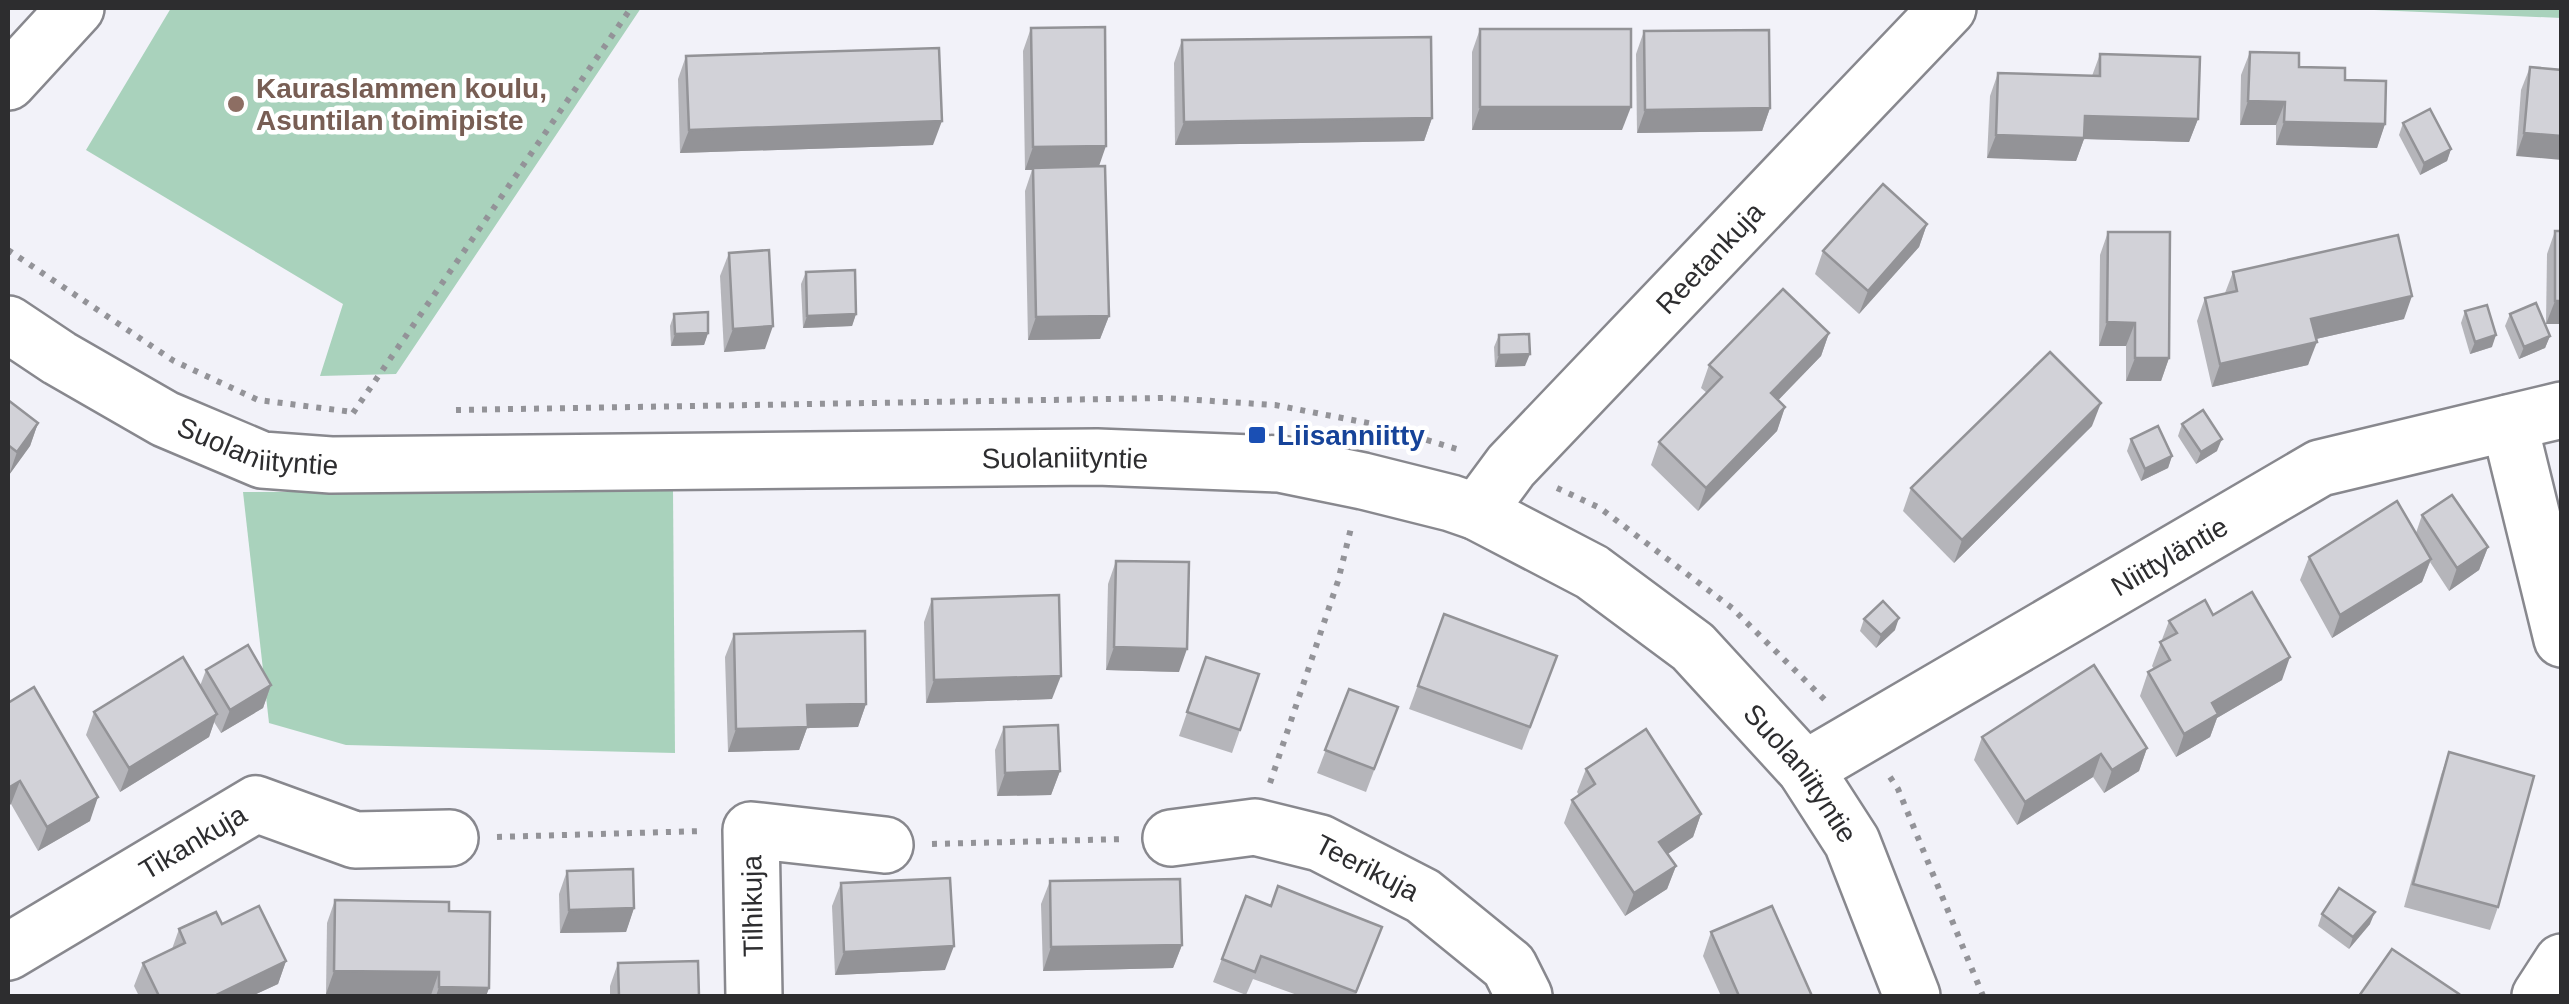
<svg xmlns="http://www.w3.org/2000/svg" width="2569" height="1004" font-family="Helvetica,sans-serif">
	<rect width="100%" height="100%" fill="#f2f2f9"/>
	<!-- green -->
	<g fill="#a9d2bc">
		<path d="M 171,8 L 641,8 L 396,374 L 320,376 L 343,304 L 86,150 Z"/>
		<path d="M 2328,8 L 2561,8 L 2562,18 L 2561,18 Z"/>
		<path d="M 673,490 L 675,753 L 346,745 L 269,723 L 243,492 Z"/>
	</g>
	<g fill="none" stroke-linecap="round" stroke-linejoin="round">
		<!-- minor casing -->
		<g stroke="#88888e" stroke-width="60">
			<g id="minor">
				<path d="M 8,82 L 76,8"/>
				<path id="s1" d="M 8,324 L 59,358 L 165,419 L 262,460 L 331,465 L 1097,457 L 1280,464 L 1363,481 L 1451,503 L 1477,512 L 1592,572 L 1693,647 L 1805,769 L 1852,842 L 1912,996"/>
				<path d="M 2509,423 L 2562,639"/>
				<path id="s2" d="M 1477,512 L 1511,466 L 1948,8"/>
				<path id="s3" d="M 1805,769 L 2320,468 L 2562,410"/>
				<path id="s4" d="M 1171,838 L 1255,827 L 1320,843 L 1423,896 L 1509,966 L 1524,996"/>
				<path id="s5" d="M 8,952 L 256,804 L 355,840 L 450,838"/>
				<path d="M 754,996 L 751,830 L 885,845"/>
				<path d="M 2540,996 L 2562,962"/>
			</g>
		</g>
		<!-- path -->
		<g stroke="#939398" stroke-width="6" stroke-dasharray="5 8" stroke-linecap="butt">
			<path d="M 8,250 L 174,361 L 258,400 L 353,412"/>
			<path d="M 456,410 L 1165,398 L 1275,405 L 1373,424 L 1457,449"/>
			<path d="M 353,413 L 631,8"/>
			<path d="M 1557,488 L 1600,508 L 1732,608 L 1828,703"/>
			<path d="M 1890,777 L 1898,789 L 1983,996"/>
			<path d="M 1270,783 L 1338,581 L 1351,528"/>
			<path d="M 497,837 L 704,831"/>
			<path d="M 932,844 L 1124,839"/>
		</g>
		<!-- minor -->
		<use href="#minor" stroke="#fff" stroke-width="55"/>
	</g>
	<!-- wall -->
	<g fill="#b5b5ba">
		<path d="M 1031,28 L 1099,166 L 1109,316 L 1100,339 L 1028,340 L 1025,191 L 1032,170 L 1025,170 L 1023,51 Z"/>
		<path d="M 1480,29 L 1622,130 L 1472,130 L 1472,52 Z"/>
		<path d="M 1644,31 L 1770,108 L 1762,131 L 1637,133 L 1636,54 Z"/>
		<path d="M 1182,40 L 1432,118 L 1424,141 L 1175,145 L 1174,63 Z"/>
		<path d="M 2250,52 L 2345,80 L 2385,124 L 2377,148 L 2276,145 L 2276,125 L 2240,125 L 2241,75 Z"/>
		<path d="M 2100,54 L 2198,119 L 2189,142 L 2084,139 L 2076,161 L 1987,158 L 1990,96 L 1998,73 L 2092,76 Z"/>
		<path d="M 686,56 L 933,145 L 680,153 L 678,79 Z"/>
		<path d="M 2530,67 L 2562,70 L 2516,156 L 2521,90 Z"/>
		<path d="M 2403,123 L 2451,149 L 2447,161 L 2420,175 L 2399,135 Z"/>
		<path d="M 1927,224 L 1919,247 L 1859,314 L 1815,274 L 1823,251 Z"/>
		<path d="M 2555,231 L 2562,231 L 2562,324 L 2546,324 L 2547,254 Z"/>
		<path d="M 2108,232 L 2169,358 L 2161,381 L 2126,381 L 2126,346 L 2099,346 L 2100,255 Z"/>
		<path d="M 729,253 L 765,349 L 724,352 L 720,276 Z"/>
		<path d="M 806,272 L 856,314 L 852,326 L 803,328 L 801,284 Z"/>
		<path d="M 2233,272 L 2404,319 L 2316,339 L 2308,365 L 2212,387 L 2197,321 L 2205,298 L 2225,293 Z"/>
		<path d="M 2465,311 L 2492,347 L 2470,354 L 2461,323 Z"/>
		<path d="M 674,314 L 708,333 L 704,345 L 671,346 L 670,326 Z"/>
		<path d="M 2510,314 L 2550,336 L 2545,348 L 2519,359 L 2505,326 Z"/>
		<path d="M 1829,333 L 1821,356 L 1778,400 L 1785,407 L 1777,431 L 1698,511 L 1651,465 L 1659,442 L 1707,393 L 1701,388 L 1709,365 Z"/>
		<path d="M 1499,335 L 1525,366 L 1495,367 L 1494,347 Z"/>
		<path d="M 8,400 L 38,423 L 30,446 L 9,475 L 8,474 Z"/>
		<path d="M 2182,424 L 2217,451 L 2196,464 L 2178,436 Z"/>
		<path d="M 2092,426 L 1954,563 L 1903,511 L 1911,488 Z"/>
		<path d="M 2131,439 L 2172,456 L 2168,468 L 2141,481 L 2127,451 Z"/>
		<path d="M 2422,515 L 2488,547 L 2479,570 L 2449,591 L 2430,562 L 2422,582 L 2332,638 L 2300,580 L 2309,557 L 2416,533 Z"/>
		<path d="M 1116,561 L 1179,672 L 1106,670 L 1108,584 Z"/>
		<path d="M 932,599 L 1052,699 L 926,703 L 924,622 Z"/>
		<path d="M 1444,614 L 1557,656 L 1522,750 L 1409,709 Z"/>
		<path d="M 2213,615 L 2282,680 L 2217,718 L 2210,737 L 2176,757 L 2140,696 L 2148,672 L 2154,669 L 2152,666 L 2169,621 Z"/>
		<path d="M 1864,619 L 1895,630 L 1876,648 L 1860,631 Z"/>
		<path d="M 734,634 L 866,704 L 858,727 L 807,728 L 799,750 L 728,752 L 725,657 Z"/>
		<path d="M 1206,657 L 1240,730 L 1232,753 L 1179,736 Z"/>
		<path d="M 206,670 L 271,685 L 263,708 L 221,733 L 214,722 L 209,737 L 120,792 L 86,735 L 94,712 L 200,686 Z"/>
		<path d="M 1349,689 L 1398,707 L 1366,792 L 1317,773 Z"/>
		<path d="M 8,703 L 90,821 L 38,851 L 11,804 L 8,806 Z"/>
		<path d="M 1004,727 L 1060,771 L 1051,795 L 997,796 L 995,750 Z"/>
		<path d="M 1982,737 L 2147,748 L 2139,771 L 2104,793 L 2093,777 L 2017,825 L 1974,760 Z"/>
		<path d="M 2449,752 L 2498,907 L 2490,930 L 2404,907 L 2441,775 Z"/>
		<path d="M 1586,769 L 1701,814 L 1693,837 L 1668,854 L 1676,866 L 1667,889 L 1625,916 L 1564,823 L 1572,800 L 1579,795 L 1577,792 Z"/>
		<path d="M 567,871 L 634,908 L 626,932 L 560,933 L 559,894 Z"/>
		<path d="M 1050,881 L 1182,945 L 1173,968 L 1043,971 L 1041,904 Z"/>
		<path d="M 841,883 L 945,970 L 835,975 L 832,906 Z"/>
		<path d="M 1246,896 L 1271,906 L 1382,927 L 1355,996 L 1300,996 L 1253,979 L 1246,995 L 1213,982 Z"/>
		<path d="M 335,900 L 449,911 L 489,988 L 486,996 L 326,994 L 327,923 Z"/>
		<path d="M 2322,914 L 2370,924 L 2349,949 L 2318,926 Z"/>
		<path d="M 179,929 L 286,961 L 278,984 L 252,996 L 139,996 L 134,986 L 143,963 L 172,949 Z"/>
		<path d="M 1711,932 L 1812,996 L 1721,996 L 1703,956 Z"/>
		<path d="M 618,963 L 699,996 L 610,996 L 610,986 Z"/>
	</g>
	<!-- shaded-wall -->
	<g fill="#939397">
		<path d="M 2248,101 L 2285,102 L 2276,125 L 2240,125 Z"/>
		<path d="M 1480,107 L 1631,107 L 1622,130 L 1472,130 Z"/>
		<path d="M 1770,108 L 1762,131 L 1637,133 L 1645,110 Z"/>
		<path d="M 2085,116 L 2198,119 L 2189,142 L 2084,139 L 2076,161 L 1987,158 L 1996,135 Z"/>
		<path d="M 1432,118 L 1424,141 L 1175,145 L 1184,122 Z"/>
		<path d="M 942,121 L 933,145 L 680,153 L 689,130 Z"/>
		<path d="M 2284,122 L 2385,124 L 2377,148 L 2276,145 Z"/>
		<path d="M 2524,133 L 2562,136 L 2562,160 L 2516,156 Z"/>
		<path d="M 1106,146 L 1098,169 L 1025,170 L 1033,147 Z"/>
		<path d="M 2451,149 L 2447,161 L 2420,175 L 2424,163 Z"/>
		<path d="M 1927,224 L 1919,247 L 1859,314 L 1868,291 Z"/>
		<path d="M 2412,296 L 2404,319 L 2303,342 L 2311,319 Z"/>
		<path d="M 2555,301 L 2562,301 L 2562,324 L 2546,324 Z"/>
		<path d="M 856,314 L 852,326 L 803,328 L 807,316 Z"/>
		<path d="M 1109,316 L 1100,339 L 1028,340 L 1036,317 Z"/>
		<path d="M 2107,322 L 2135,323 L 2126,346 L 2099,346 Z"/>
		<path d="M 773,326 L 765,349 L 724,352 L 733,329 Z"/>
		<path d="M 708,333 L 704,345 L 671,346 L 675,334 Z"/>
		<path d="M 1829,333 L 1821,356 L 1763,416 L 1771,393 Z"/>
		<path d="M 2496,335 L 2492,347 L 2470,354 L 2475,342 Z"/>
		<path d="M 2550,336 L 2545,348 L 2519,359 L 2524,347 Z"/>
		<path d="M 2317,342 L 2308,365 L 2212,387 L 2220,364 Z"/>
		<path d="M 1530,354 L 1525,366 L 1495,367 L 1499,355 Z"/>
		<path d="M 2135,358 L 2169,358 L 2161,381 L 2126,381 Z"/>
		<path d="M 2101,403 L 2092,426 L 1954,563 L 1962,540 Z"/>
		<path d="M 1785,407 L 1777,431 L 1698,511 L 1706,488 Z"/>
		<path d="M 38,423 L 30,446 L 9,475 L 17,452 Z"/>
		<path d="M 2222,439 L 2217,451 L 2196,464 L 2201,452 Z"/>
		<path d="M 2172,456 L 2168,468 L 2141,481 L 2145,469 Z"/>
		<path d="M 2488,547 L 2479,570 L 2449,591 L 2457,568 Z"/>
		<path d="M 2431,559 L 2422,582 L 2332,638 L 2340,615 Z"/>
		<path d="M 1899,618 L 1895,630 L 1876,648 L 1881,635 Z"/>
		<path d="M 1114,647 L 1187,649 L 1179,672 L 1106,670 Z"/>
		<path d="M 2290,657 L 2282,680 L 2217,718 L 2210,737 L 2176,757 L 2184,734 L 2212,703 Z"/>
		<path d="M 1061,676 L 1052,699 L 926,703 L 934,680 Z"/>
		<path d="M 271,685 L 263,708 L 221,733 L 230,710 Z"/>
		<path d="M 866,704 L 858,727 L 807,728 L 799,750 L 728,752 L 736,729 L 807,705 Z"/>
		<path d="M 217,714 L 209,737 L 120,792 L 129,768 Z"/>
		<path d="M 2147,748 L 2139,771 L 2104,793 L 2112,770 Z"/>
		<path d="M 2101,754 L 2093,777 L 2017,825 L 2025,802 Z"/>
		<path d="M 1060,771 L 1051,795 L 997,796 L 1005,773 Z"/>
		<path d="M 20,781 L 11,804 L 8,806 L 8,788 Z"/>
		<path d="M 98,797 L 90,821 L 38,851 L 47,827 Z"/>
		<path d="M 1701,814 L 1693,837 L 1651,865 L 1659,842 Z"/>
		<path d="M 1676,866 L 1667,889 L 1625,916 L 1634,893 Z"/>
		<path d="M 634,908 L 626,932 L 560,933 L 569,910 Z"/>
		<path d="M 2375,912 L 2370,924 L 2349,949 L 2353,937 Z"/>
		<path d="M 1182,945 L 1173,968 L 1043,971 L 1051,947 Z"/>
		<path d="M 954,946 L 945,970 L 835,975 L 844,952 Z"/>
		<path d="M 286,961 L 278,984 L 252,996 L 214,996 Z"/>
		<path d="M 334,971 L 439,972 L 431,995 L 326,994 Z"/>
		<path d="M 439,987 L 489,988 L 486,996 L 436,996 Z"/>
	</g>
	<!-- building -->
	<g fill="#d2d2d8" stroke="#939397" stroke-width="2.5">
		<path d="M 1105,27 L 1106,146 L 1033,147 L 1031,28 Z"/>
		<rect x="1480" y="29" width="151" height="78"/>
		<path d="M 1769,30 L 1770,108 L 1645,110 L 1644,31 Z"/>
		<path d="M 1431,37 L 1432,118 L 1184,122 L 1182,40 Z"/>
		<path d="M 939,48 L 942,121 L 689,130 L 686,56 Z"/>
		<path d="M 2250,52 L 2299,53 L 2299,67 L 2345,68 L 2345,80 L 2386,81 L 2385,124 L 2284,122 L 2285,102 L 2248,101 Z"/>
		<path d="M 2100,54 L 2200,57 L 2198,119 L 2085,116 L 2084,138 L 1996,135 L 1998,73 L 2100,76 Z"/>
		<path d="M 2530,67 L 2562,70 L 2562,136 L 2524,133 Z"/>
		<path d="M 2430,109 L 2451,149 L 2424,163 L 2403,123 Z"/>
		<path d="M 1105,166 L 1109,316 L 1036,317 L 1033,168 Z"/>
		<path d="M 1883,184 L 1927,224 L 1868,291 L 1823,251 Z"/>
		<rect x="2555" y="231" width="7" height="70"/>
		<path d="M 2108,232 L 2170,232 L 2169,358 L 2135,358 L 2135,323 L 2107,322 Z"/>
		<path d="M 2398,235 L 2412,296 L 2311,319 L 2317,342 L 2220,364 L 2205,298 L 2237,291 L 2233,272 Z"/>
		<path d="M 769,250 L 773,326 L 733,329 L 729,253 Z"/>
		<path d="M 855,270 L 856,314 L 807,316 L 806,272 Z"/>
		<path d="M 1783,289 L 1829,333 L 1771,393 L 1785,407 L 1706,488 L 1659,442 L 1722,377 L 1709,365 Z"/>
		<path d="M 2536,303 L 2550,336 L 2524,347 L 2510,314 Z"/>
		<path d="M 2487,305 L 2496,335 L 2475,342 L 2465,311 Z"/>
		<path d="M 708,312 L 708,333 L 675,334 L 674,314 Z"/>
		<path d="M 1529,334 L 1530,354 L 1499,355 L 1499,335 Z"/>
		<path d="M 2050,352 L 2101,403 L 1962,540 L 1911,488 Z"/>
		<path d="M 8,400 L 38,423 L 17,452 L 8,445 Z"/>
		<path d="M 2203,410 L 2222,439 L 2201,452 L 2182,424 Z"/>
		<path d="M 2158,426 L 2172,456 L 2145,469 L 2131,439 Z"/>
		<path d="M 2452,495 L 2488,547 L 2457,568 L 2422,515 Z"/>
		<path d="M 2397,501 L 2431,559 L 2340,615 L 2309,557 Z"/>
		<path d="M 1116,561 L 1189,562 L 1187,649 L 1114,647 Z"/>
		<path d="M 2252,592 L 2290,657 L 2212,703 L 2218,714 L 2184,734 L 2148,672 L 2170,660 L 2160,642 L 2177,633 L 2169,621 L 2205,600 L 2213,615 Z"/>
		<path d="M 1059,595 L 1061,676 L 934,680 L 932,599 Z"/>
		<path d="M 1883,601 L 1899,618 L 1881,635 L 1864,619 Z"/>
		<path d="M 1444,614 L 1557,656 L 1530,727 L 1418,686 Z"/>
		<path d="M 865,631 L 866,704 L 807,705 L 808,727 L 736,729 L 734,634 Z"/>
		<path d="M 248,645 L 271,685 L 230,710 L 206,670 Z"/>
		<path d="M 183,657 L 217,714 L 129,768 L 94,712 Z"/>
		<path d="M 1206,657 L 1259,674 L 1240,730 L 1187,712 Z"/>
		<path d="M 2094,665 L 2147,748 L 2112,770 L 2101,754 L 2025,802 L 1982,737 Z"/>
		<path d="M 34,687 L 98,797 L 47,827 L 20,781 L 8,788 L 8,703 Z"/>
		<path d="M 1349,689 L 1398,707 L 1374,769 L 1325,750 Z"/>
		<path d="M 1058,725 L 1060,771 L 1005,773 L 1004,727 Z"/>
		<path d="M 1646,729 L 1701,814 L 1659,842 L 1676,866 L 1634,893 L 1572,800 L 1595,784 L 1586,769 Z"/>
		<path d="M 2449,752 L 2534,776 L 2498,907 L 2413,884 Z"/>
		<path d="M 633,869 L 634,908 L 569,910 L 567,871 Z"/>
		<path d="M 950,878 L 954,946 L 844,952 L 841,883 Z"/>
		<path d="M 1180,879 L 1182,945 L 1051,947 L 1050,881 Z"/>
		<path d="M 1278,886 L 1382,927 L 1356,992 L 1261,956 L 1255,972 L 1222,959 L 1246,896 L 1271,906 Z"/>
		<path d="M 2339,888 L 2375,912 L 2353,937 L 2322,914 Z"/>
		<path d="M 335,900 L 449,902 L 449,911 L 490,912 L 489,988 L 439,987 L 439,972 L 334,971 Z"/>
		<path d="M 259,906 L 286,961 L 214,996 L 159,996 L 143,963 L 185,943 L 179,929 L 216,912 L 222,924 Z"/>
		<path d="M 1772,906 L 1812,996 L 1739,996 L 1711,932 Z"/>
		<path d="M 2392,949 L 2459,994 L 2458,996 L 2359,996 Z"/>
		<path d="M 698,961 L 699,996 L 619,996 L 618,963 Z"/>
	</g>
	<!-- markers -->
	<circle fill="#8d6e63" stroke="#fff" stroke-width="4" cx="236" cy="104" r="10"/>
	<rect fill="#1a4fb4" stroke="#fff" stroke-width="4" x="1247" y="425" width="20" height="20" rx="5"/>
	<g text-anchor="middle" stroke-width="9" stroke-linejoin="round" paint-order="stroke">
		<!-- education labels -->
		<g font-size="28" font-weight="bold" fill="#785e54" stroke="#fff" text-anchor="start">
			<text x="256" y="98">Kauraslammen koulu,<tspan x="256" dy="32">Asuntilan toimipiste</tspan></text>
		</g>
		<!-- street labels -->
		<g font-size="28" fill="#2d2d2f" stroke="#fff">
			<text dy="10" stroke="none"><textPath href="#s2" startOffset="345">Reetankuja</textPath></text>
			<text dy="10" stroke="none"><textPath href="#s1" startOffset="282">Suolaniityntie</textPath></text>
			<text dy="10" stroke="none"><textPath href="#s1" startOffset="1092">Suolaniityntie</textPath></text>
			<text dy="10" stroke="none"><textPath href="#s3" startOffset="422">Niittyläntie</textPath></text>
			<text dy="10" stroke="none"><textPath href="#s1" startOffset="1932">Suolaniityntie</textPath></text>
			<text dy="10" stroke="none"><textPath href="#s5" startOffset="215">Tikankuja</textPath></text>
			<text dy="10" stroke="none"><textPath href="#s4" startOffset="205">Teerikuja</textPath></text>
			<text transform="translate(752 906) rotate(-91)" y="10">Tilhikuja</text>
		</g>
		<!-- transit labels -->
		<g font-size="28" font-weight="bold" fill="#164399" stroke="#fff" text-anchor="start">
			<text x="1277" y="445">Liisanniitty</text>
		</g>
	</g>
	<!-- border -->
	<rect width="2569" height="1004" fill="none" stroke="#2d2d2f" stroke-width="20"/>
</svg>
